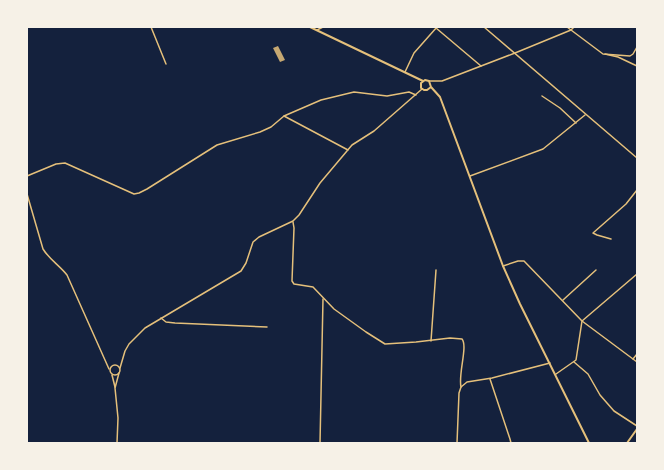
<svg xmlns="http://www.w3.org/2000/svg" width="664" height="470" font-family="'Asap Condensed',sans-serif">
	<rect width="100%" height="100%" fill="#14213d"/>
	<!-- building -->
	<path fill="#c6a872" d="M 278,46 L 285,60 L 280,62 L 273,48 Z"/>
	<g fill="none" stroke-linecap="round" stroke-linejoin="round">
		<!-- minor -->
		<g stroke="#e5c07b" stroke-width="1.5">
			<path d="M 151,27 L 166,64"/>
			<path d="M 484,27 L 637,158"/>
			<path d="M 567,27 L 603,54 L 630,56 L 633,54 L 637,47"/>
			<path d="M 436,28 L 481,66"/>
			<path d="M 317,30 L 323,27"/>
			<path d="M 605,54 L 618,57 L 637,66"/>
			<path d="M 405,72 L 414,53 L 437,27"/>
			<path d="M 429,81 L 442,81 L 515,53 L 571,30 L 574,27"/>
			<path d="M 542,96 L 560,108 L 576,123"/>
			<path d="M 284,116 L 348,150"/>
			<path d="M 27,176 L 56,164 L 65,163 L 134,194 L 139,193 L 147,189 L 217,145 L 260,132 L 271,127 L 284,116 L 321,100 L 354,92 L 387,96 L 409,92 L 416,95"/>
			<path d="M 470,176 L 543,149 L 585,115"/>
			<path d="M 27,194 L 43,249 C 49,259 60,266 67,275 L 109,369"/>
			<path d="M 293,222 L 294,228 L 292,281 L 294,284 L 313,287 L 334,309 L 366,332 L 385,344 L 416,342 L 450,338 L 462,339 C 468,346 458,374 461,387"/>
			<path d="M 611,239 L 597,235 L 593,233 L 626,204 L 637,190"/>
			<path d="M 503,266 L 518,261 L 524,261 L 582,321 L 637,362"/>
			<path d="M 563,300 L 596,270"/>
			<path d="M 161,318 L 166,322 L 175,323 L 267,327"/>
			<path d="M 431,341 L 436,270"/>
			<path d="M 633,359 L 637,354"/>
			<path d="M 574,362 L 588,374 L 600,395 L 614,411 L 637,426"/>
			<circle cx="115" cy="370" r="5"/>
			<path d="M 120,368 L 125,351 L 129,344 L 145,328 L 241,271 L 246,263 L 253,242 L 259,237 L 293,221 L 299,215 L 320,183 L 352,145 L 374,131 L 422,89"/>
			<path d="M 556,374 L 576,360 L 582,321 L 637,274"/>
			<path d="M 112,375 L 115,387"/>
			<path d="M 490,379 L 510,439 L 511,443"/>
			<path d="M 117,443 L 118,418 L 115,388 L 119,373"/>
			<path d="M 320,443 L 323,299"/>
			<path d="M 457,443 L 459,393 L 461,387 L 467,382 L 492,378 L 550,363"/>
		</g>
		<!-- tertiary -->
		<g stroke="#e5c07b" stroke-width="2">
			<path d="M 310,27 L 423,81"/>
			<path d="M 431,87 L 427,90 L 424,90 L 421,88 L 421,83 L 425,80 L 429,81 L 431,87 L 440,97 L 503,266 L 520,304 L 589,443"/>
			<path d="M 627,443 L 637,429"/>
		</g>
	</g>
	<!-- border -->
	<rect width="664" height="470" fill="none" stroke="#f6f1e7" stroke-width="56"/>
</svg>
